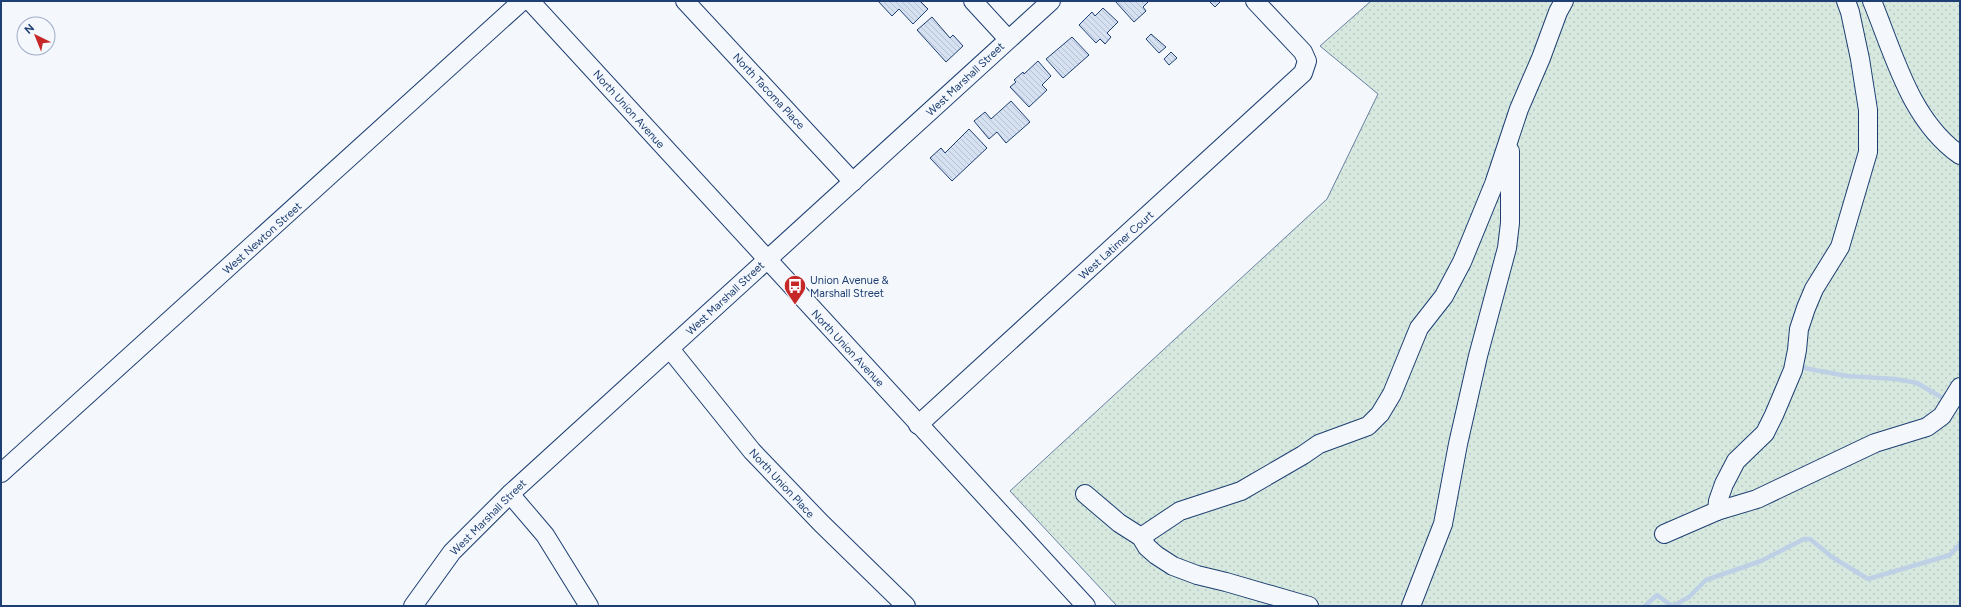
<svg xmlns="http://www.w3.org/2000/svg" width="1961" height="607" font-family="Figtree,sans-serif">
	<defs>
		<pattern id="green-dots" width="8" height="8" patternUnits="userSpaceOnUse"><rect width="8" height="8" fill="#d7e8df"/><path d="M2 2h.1M6 6h.1" fill="none" stroke="#b8c8c3" stroke-width="1.8" stroke-linecap="round"/></pattern>
		<pattern id="building-back-hatch" width="6" height="6" patternUnits="userSpaceOnUse"><rect width="6" height="6" fill="#d5e0f0"/><path d="M-1 5l2 2M0 0l6 6M5-1l2 2" fill="none" stroke="#b6c1d1"/></pattern>
	</defs>
	<rect width="100%" height="100%" fill="#f4f7fb"/>
	<!-- green -->
	<path fill="url(#green-dots)" stroke="#687fa3" d="M 1371,1 L 1960,1 L 1960,606 L 1117,606 L 1010,491 L 1327,199 L 1378,94 L 1320,46 Z"/>
	<g fill="none" stroke-linecap="round" stroke-linejoin="round">
		<!-- stream -->
		<g stroke="#bed0e5" stroke-width="4.5">
			<path d="M 1804,368 L 1847,376 L 1896,379 L 1917,383 L 1946,400"/>
			<path d="M 1645,606 L 1657,595 L 1672,606"/>
			<path d="M 1673,606 L 1689,597 L 1706,580 L 1761,561 L 1804,539 L 1810,539 L 1832,557 L 1868,579 L 1950,555 L 1960,544"/>
		</g>
	</g>
	<!-- building -->
	<g fill="url(#building-back-hatch)" stroke="#1d3f73">
		<path d="M 878,1 L 920,1 L 928,9 L 913,24 L 899,9 L 892,16 Z"/>
		<path d="M 1115,1 L 1149,1 L 1143,7 L 1146,11 L 1134,22 Z"/>
		<path d="M 1209,1 L 1219,1 L 1220,2 L 1215,7 Z"/>
		<path d="M 1103,8 L 1118,22 L 1107,33 L 1111,37 L 1105,44 L 1100,39 L 1096,43 L 1079,25 L 1092,12 L 1095,16 Z"/>
		<path d="M 932,17 L 950,38 L 953,35 L 963,46 L 946,62 L 917,30 Z"/>
		<path d="M 1151,34 L 1166,47 L 1159,53 L 1146,39 Z"/>
		<path d="M 1072,37 L 1089,55 L 1063,78 L 1046,59 Z"/>
		<path d="M 1171,52 L 1177,58 L 1169,65 L 1164,59 Z"/>
		<path d="M 1038,61 L 1051,76 L 1042,85 L 1047,90 L 1029,107 L 1010,87 L 1016,82 L 1014,80 L 1023,72 L 1024,74 Z"/>
		<path d="M 1011,101 L 1030,122 L 1006,143 L 997,132 L 989,139 L 974,121 L 985,112 L 991,119 Z"/>
		<path d="M 969,129 L 987,148 L 952,181 L 930,158 L 941,148 L 945,153 Z"/>
	</g>
	<g fill="none" stroke-linecap="round" stroke-linejoin="round">
		<!-- minor casing -->
		<g stroke="#1d3f73" stroke-width="20">
			<g id="minor">
				<path d="M 530,1 L 1086,606"/>
				<path d="M 685,1 L 853,182"/>
				<path d="M 973,1 L 1008,39"/>
				<path d="M 1872,1 C 1894,54 1910,120 1960,155"/>
				<path d="M 670,349 L 752,451 L 821,523 L 906,606"/>
				<path d="M 918,425 L 1303,73 L 1307,61 L 1303,52 L 1255,1"/>
				<path d="M 1,473 L 522,1"/>
				<path d="M 510,494 L 545,535 L 589,606"/>
				<path d="M 1085,494 L 1119,523 L 1141,537 L 1147,547 L 1156,555 L 1173,566 L 1197,575 L 1226,582 L 1309,606"/>
				<path d="M 1717,511 L 1718,501 L 1724,484 L 1736,461 L 1765,433 L 1774,415 L 1793,370 L 1797,350 L 1799,329 L 1806,308 L 1814,289 L 1840,247 L 1868,152 L 1868,110 L 1860,59 L 1850,12 L 1846,1"/>
				<path d="M 1664,534 L 1717,511 L 1757,499 L 1875,443 L 1927,427 L 1942,416 L 1960,387"/>
				<path d="M 1141,537 L 1180,511 L 1241,491 L 1303,455 L 1319,444 L 1368,426 L 1380,414 L 1392,394 L 1419,328 L 1444,296 L 1462,262 L 1494,184 L 1519,109 L 1541,58 L 1558,12 L 1564,1"/>
				<path d="M 413,606 L 452,552 L 510,494 L 1051,1"/>
				<path d="M 1411,606 L 1443,524 L 1458,444 L 1478,356 L 1507,248 L 1510,223 L 1510,151"/>
			</g>
		</g>
		<!-- minor -->
		<use href="#minor" stroke="#f4f7fb" stroke-width="18"/>
	</g>
	<!-- icons -->
	<defs>
		<g id="bus-pin" transform="scale(1.15)"><path d="M0 17L-7.5 6A9.5 9.5 0 1 1 7.5 6Z" fill="#c62828" stroke="#f4f7fb"/><path d="M-5-6H5V4H4V6H2V4H-2V6H-4V4H-5ZM-3.5-4V0h7V-4ZM-3.5 1.2v1.5H-2V1.2ZM2 1.2v1.5H3.5V1.2Z" fill="#fff"/></g>
	</defs>
	<g fill-rule="evenodd">
		<use href="#bus-pin" x="795" y="286"/>
	</g>
	<g text-anchor="middle" stroke-width="3" stroke-linejoin="round" paint-order="stroke">
		<!-- street labels -->
		<g font-size="11" fill="#1d3f73" stroke="#f4f7fb">
			<text transform="translate(965 79) rotate(-43)" y="4">West Marshall Street</text>
			<text transform="translate(769 91) rotate(47)" y="4">North Tacoma Place</text>
			<text transform="translate(629 109) rotate(48)" y="4">North Union Avenue</text>
			<text transform="translate(262 238) rotate(-42)" y="4">West Newton Street</text>
			<text transform="translate(1116 245) rotate(-42)" y="4">West Latimer Court</text>
			<text transform="translate(725 298) rotate(-43)" y="4">West Marshall Street</text>
			<text transform="translate(848 348) rotate(47)" y="4">North Union Avenue</text>
			<text transform="translate(782 483) rotate(47)" y="4">North Union Place</text>
			<text transform="translate(488 517) rotate(-45)" y="4">West Marshall Street</text>
		</g>
		<!-- poi labels -->
		<g font-size="11" fill="#1d3f73" stroke="#f4f7fb" text-anchor="start">
			<text x="810" y="284">Union Avenue &amp;<tspan x="810" dy="13">Marshall Street</tspan></text>
		</g>
	</g>
	<!-- border -->
	<rect width="1961" height="607" fill="none" stroke="#1d3f73" stroke-width="4"/>
	<!-- north arrow -->
	<g transform="translate(36 36) rotate(317)"><circle r="19" fill="#f4f7fb" stroke="#9eadc5"/>
	<path d="M0-3L7 15L0 10L-7 15Z" fill="#c62828"/>
	<text y="-6" font-size="11" font-weight="bold" text-anchor="middle" fill="#1d3f73">N</text>
	</g>
</svg>
